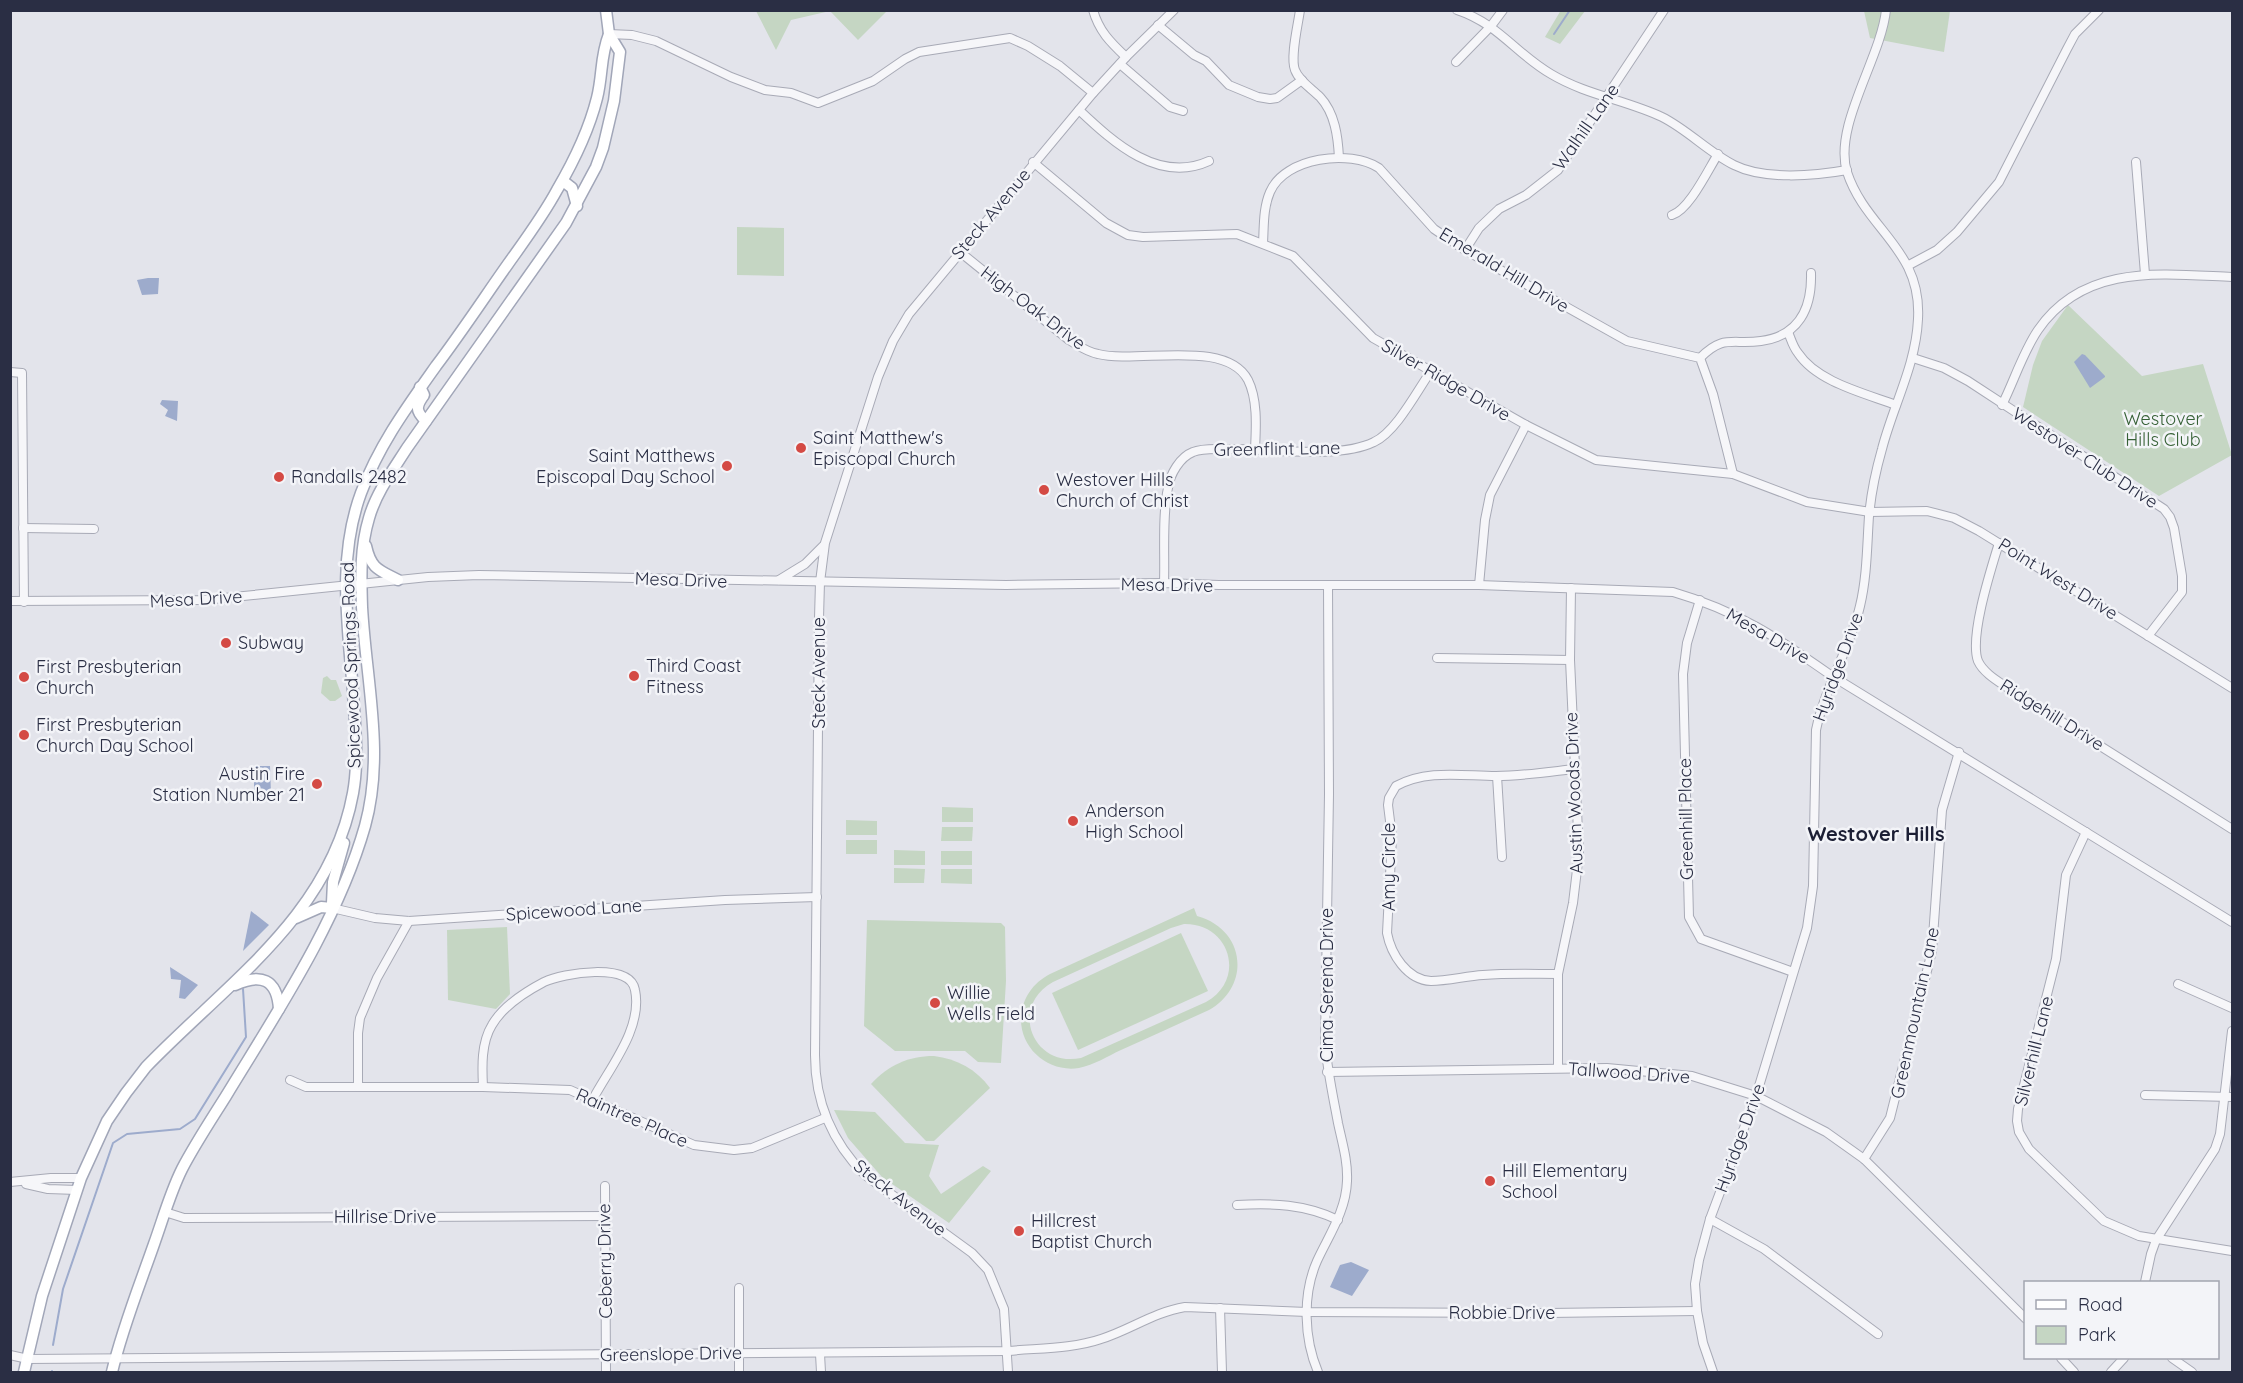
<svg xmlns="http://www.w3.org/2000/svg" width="2243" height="1383" font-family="Quicksand,sans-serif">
	<rect width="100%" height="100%" fill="#e3e4eb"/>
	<!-- green -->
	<g fill="#c5d6c3" fill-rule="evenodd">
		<path d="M 1561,10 L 1585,11 L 1560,44 L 1545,37 Z"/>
		<path d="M 756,11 L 887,11 L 858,40 L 830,11 L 791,20 L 776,50 Z"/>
		<path d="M 1864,11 L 1950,11 L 1944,52 L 1870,38 Z"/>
		<path d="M 737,227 L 784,228 L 784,276 L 737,275 Z"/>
		<path d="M 2068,305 L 2142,376 L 2203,364 L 2232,455 L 2159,496 L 2023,407 L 2033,365 L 2042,341 Z"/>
		<path d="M 327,676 L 331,680 L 336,680 L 342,696 L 335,701 L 330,701 L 321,693 L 323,678 Z"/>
		<path d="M 942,807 L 973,808 L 973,822 L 942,822 Z"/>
		<path d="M 846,820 L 877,821 L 877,835 L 846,835 Z"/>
		<path d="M 942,827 L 973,827 L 972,841 L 941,841 Z"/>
		<rect x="846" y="840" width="31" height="14"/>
		<path d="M 894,850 L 925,851 L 925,865 L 894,865 Z"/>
		<rect x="941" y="851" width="31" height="14"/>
		<path d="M 894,868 L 925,869 L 924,883 L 894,883 Z"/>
		<path d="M 941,869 L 972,869 L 972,884 L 941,883 Z"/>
		<path d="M 1194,908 L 1197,916 C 1245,929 1252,985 1209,1010 C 1180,1023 1151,1037 1121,1050 C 1108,1056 1094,1065 1079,1068 C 1049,1073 1020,1049 1021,1018 C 1022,998 1033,983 1050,974 ZM 1184,924 C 1230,923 1247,979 1206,1002 L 1081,1058 C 1032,1068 1009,1006 1053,982 L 1171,928 Z"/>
		<path d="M 867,920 L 1001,923 L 1005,927 L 1006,981 L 1001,1063 L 978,1062 L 965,1051 L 895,1051 L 864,1026 Z"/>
		<path d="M 507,927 L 510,994 L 496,1009 L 448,1000 L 447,930 Z"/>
		<path d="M 1181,933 L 1208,991 L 1078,1050 L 1052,993 Z"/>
		<path d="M 934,1056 C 957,1059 976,1069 990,1088 L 934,1141 L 926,1141 L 871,1084 C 889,1065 908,1056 934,1056 Z"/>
		<path d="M 834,1110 L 875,1112 L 905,1143 L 939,1145 L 929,1176 L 941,1194 L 983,1166 L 991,1171 L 949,1223 L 882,1177 L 848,1138 Z"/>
	</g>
	<!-- water -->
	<g fill="#9dabcc">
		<path d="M 148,278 L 159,278 L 158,294 L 142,295 L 137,280 Z"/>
		<path d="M 2082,354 L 2085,355 L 2105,376 L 2105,377 L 2090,388 L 2074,362 Z"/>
		<path d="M 162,400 L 178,401 L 177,421 L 165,416 L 168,410 L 160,404 Z"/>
		<path d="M 254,766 L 270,766 L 271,794 L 254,794 Z"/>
		<path d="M 251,911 L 269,925 L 243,951 Z"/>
		<path d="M 170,967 L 198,985 L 185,999 L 179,998 L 181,980 L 171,979 Z"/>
		<path d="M 1351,1262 L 1369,1270 L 1352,1296 L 1330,1287 L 1340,1265 Z"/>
	</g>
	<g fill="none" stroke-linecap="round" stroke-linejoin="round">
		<!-- stream -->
		<g stroke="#9dabcc" stroke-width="2">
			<path d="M 1554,34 L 1570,10"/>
			<path d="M 53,1345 L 63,1289 L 113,1143 L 127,1134 L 180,1129 L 195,1119 L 246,1037 L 243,989"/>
			<path d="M 52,1372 L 52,1371"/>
		</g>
		<!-- minor casing -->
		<g stroke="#a8aab6" stroke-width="10">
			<g id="minor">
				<path d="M 1093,10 C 1099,31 1110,42 1126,57"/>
				<path d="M 1300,10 C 1298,25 1290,57 1295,70 C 1299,81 1312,89 1320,97 C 1335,113 1338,137 1339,158"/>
				<path d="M 1457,10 C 1499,24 1516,54 1551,74 C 1586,95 1626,100 1662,117 C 1688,130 1708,152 1734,165 C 1764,180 1814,176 1847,170"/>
				<path d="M 1158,25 L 1194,55 L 1206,61 L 1229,85 L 1258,97 L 1270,99 L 1277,98 L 1302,80"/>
				<path d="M 609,34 L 632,35 L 656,41 L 731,77 L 765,90 L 791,93 L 818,103 L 873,81 L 905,59 L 919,52 L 1010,38 L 1028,46 L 1060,66 L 1093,93"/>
				<path d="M 1456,62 L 1491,26 L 1503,10"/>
				<path d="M 1120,64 L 1170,107 L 1183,111"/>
				<path d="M 1079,110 C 1114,143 1159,184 1209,161"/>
				<path d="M 1033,162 L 1106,223 L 1128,235 L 1143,237 L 1237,234 L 1293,256 L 1373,338 L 1526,425 L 1596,460 L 1733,474 L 1807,502 L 1870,512 L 1927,511 L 1954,518 L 1979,531 L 2232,688"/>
				<path d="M 2136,162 L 2145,274"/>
				<path d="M 1672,215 C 1689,210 1708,170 1718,154"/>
				<path d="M 1263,243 C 1264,227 1263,208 1270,192 C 1285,157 1350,149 1379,168 L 1434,229 L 1465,250 L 1627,341 L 1700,358 L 1713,394 L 1733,474"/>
				<path d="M 1465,250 L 1479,228 L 1499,209 L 1526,195 L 1558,170 L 1664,10"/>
				<path d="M 960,252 L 1069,340 C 1079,346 1087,352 1098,354 C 1138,364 1226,338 1248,380 C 1258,400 1256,428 1255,449"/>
				<path d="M 1909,265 L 1937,250 L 1957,232 L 1999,182 L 2067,49 L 2075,34 L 2099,10"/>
				<path d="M 1788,332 C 1791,339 1793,347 1798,353 C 1817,382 1864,393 1896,405"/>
				<path d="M 1700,358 C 1724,334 1732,345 1761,341 C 1799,336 1812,308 1811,273"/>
				<path d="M 1913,358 L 1944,368 L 1968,381 L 2164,509 L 2170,517 L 2174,528 L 2182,576 L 2182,592 L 2148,636"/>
				<path d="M 10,372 L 22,373 L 24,602"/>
				<path d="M 2002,405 C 2014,381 2023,352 2038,330 C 2084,263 2162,274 2232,277"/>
				<path d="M 23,528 L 94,529"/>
				<path d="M 1999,543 C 1991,569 1969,637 1978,661 C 1983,672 1996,680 2005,686 L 2232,829"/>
				<path d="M 779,580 L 805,564 L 823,546"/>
				<path d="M 1164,583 C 1165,554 1162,515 1168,488 C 1170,474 1180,457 1193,452 C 1202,448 1216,449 1225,449 C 1268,448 1337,460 1374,442 C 1396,432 1417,391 1431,371"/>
				<path d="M 1479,585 L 1485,520 L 1490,495 L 1526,425"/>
				<path d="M 1700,600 L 1687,643 L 1683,674 L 1689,917 L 1701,939 L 1793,972"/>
				<path d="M 10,601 L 204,600 L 428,577 L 479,575 L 1006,585 L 1164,583 L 1219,585 L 1479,585 L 1673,592 C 1738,611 1778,638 1832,676 L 2232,922"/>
				<path d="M 1437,658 L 1570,660"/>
				<path d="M 1497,776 L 1502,857"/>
				<path d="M 2086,832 L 2066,875 L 2056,959 L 2018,1109 L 2017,1121 L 2019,1132 L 2029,1149 L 2104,1221 L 2139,1236 L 2232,1251"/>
				<path d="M 332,908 L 375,918 L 409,921 L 725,900 L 817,897"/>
				<path d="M 1558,974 C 1533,974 1508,973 1483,975 C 1466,976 1448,981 1431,981 C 1407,980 1391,954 1387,933 L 1392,837 L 1388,805 L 1389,798 L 1396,786 C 1427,769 1463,776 1496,776 C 1522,776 1548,772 1574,769"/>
				<path d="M 2178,984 L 2232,1008"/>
				<path d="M 1558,1068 L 1558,974 L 1573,903 L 1579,853 L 1570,660 L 1571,588"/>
				<path d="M 1327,1072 L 1607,1068 L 1692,1076 L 1756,1096 L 1826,1132 L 1864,1159 L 2026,1319"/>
				<path d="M 290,1080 L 306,1087 L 483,1087 L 570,1090 L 694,1145 L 734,1150 L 752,1148 L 825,1118"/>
				<path d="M 358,1087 L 358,1033 L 360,1018 L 377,978 L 409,921"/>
				<path d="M 483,1087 C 482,1067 481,1043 492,1025 C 503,1006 525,992 544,982 C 563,973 630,962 635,990 C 643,1028 610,1067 593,1099"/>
				<path d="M 2145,1095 L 2232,1097"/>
				<path d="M 1864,1159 L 1890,1118 L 1932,951 L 1942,810 L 1959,752"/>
				<path d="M 10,1182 L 51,1178 L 81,1178"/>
				<path d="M 26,1184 L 48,1189 L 77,1190"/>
				<path d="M 605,1186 L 606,1372"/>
				<path d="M 1237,1205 C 1272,1203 1305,1204 1338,1220"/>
				<path d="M 165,1212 L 184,1218 L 605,1216"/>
				<path d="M 1710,1219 L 1764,1249 L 1878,1334"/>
				<path d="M 2145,1282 L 2151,1254 L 2156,1240 L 2215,1149 L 2220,1134 L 2232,1031"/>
				<path d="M 739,1288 L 739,1372"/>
				<path d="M 1220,1308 L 1222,1372"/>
				<path d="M 820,1354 L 821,1372"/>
				<path d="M 10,1355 L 28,1359 L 1008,1351 C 1038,1348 1072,1349 1101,1339 C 1130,1330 1154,1312 1185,1307 L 1307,1312 L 1549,1313 L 1697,1311"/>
				<path d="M 2061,1358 L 2074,1372"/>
				<path d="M 2172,1358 L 2192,1372"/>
				<path d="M 1008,1372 L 1004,1309 L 988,1270 L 972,1253 L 865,1175 C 832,1142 815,1102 815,1055 L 819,618 L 820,582 L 825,543 L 878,377 L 893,341 L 909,314 L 1093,93 L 1126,57 L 1174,10"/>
				<path d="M 1318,1372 C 1304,1339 1302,1295 1317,1261 C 1329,1235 1346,1211 1347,1181 C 1348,1161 1342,1142 1338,1123 C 1333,1096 1327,1069 1325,1042 L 1329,794 L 1328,585"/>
				<path d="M 1713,1372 L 1703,1343 L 1697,1311 L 1695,1284 L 1699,1260 L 1710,1219 L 1756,1096 L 1807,928 L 1813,886 L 1816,730 C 1825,686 1850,649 1860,606 C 1867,577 1867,546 1869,516 C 1871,494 1876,470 1882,449 C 1893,406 1916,365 1918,319 C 1922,249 1866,230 1847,172 C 1833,126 1881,58 1886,10"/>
				<path d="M 2111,1372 L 2124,1358"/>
			</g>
		</g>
		<!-- major casing -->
		<g stroke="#a1a6b8" stroke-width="13">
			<g id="major">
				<path d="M 563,181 L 572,188 L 577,206"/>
				<path d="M 420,387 L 424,395 C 416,406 415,411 426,421"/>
				<path d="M 366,546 C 371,569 379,570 398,580"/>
				<path d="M 332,903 L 333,882 L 344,843"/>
				<path d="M 296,918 L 321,907 L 332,908"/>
				<path d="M 235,985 C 261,973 277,979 279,1009"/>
				<path d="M 24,1372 L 42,1296 L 81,1178 L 107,1121 L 126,1093 L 146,1067 C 227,983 331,915 353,793 C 359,760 355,726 353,692 C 348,625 337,558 361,493 C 379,445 407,407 436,366 C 461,333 484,298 508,264 C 525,240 543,216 557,190 C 574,161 589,130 597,98 C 603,74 600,57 609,34"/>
				<path d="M 112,1372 C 122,1329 139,1287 154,1244 C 163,1219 170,1193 182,1169 C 195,1144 211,1120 226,1096 C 277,1012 338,921 365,826 C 385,754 366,681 362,607 C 361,577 360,548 369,518 C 376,493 393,470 407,448 L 566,223 L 596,167 L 603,148 L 614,101 L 620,52 L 609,34 L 606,10"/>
			</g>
		</g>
		<!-- minor -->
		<use href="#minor" stroke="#f6f6f9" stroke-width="8"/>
		<!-- major -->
		<use href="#major" stroke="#fff" stroke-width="10"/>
	</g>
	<!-- markers -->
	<g fill="#d44a44" stroke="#f3f4f8" stroke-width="2">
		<circle cx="801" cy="448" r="6"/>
		<circle cx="727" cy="466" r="6"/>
		<circle cx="279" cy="477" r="6"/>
		<circle cx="1044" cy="490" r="6"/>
		<circle cx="226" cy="643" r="6"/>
		<circle cx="634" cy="676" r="6"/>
		<circle cx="24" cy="677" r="6"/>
		<circle cx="24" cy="735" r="6"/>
		<circle cx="317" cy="784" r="6"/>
		<circle cx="1073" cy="821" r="6"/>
		<circle cx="935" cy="1003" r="6"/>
		<circle cx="1490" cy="1181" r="6"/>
		<circle cx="1019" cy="1231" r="6"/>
	</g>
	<g text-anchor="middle" stroke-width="5" stroke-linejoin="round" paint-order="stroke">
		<!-- street labels -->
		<g font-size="18" fill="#2a2e44" stroke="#f3f4f8">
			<text transform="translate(1586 127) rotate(-55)" y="6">Walhill Lane</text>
			<text transform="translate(991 214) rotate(-50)" y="6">Steck Avenue</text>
			<text transform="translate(1504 270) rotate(31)" y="6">Emerald Hill Drive</text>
			<text transform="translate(1033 308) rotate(37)" y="6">High Oak Drive</text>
			<text transform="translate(1446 380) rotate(30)" y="6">Silver Ridge Drive</text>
			<text transform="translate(1277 449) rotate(-1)" y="6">Greenflint Lane</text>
			<text transform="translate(2085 458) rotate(33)" y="6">Westover Club Drive</text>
			<text transform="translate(2058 579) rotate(32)" y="6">Point West Drive</text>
			<text transform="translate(681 580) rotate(2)" y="6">Mesa Drive</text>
			<text transform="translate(1167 585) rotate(1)" y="6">Mesa Drive</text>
			<text transform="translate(196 599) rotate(-3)" y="6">Mesa Drive</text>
			<text transform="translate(1768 636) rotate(30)" y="6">Mesa Drive</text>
			<text transform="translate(351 665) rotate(-92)" y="6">Spicewood Springs Road</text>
			<text transform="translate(1838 667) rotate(-70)" y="6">Hyridge Drive</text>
			<text transform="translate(819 673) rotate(-90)" y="6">Steck Avenue</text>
			<text transform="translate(2052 715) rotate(32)" y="6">Ridgehill Drive</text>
			<text transform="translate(1574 793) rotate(-92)" y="6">Austin Woods Drive</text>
			<text transform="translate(1686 819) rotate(-91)" y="6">Greenhill Place</text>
			<text transform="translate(1389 867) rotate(-90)" y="6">Amy Circle</text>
			<text transform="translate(574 910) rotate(-4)" y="6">Spicewood Lane</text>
			<text transform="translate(1327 985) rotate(-90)" y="6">Cima Serena Drive</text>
			<text transform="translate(1915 1013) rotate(-78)" y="6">Greenmountain Lane</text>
			<text transform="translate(2034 1051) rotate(-76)" y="6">Silverhill Lane</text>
			<text transform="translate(1629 1073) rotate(4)" y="6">Tallwood Drive</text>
			<text transform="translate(632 1118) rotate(24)" y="6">Raintree Place</text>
			<text transform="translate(1740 1138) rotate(-70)" y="6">Hyridge Drive</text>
			<text transform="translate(900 1198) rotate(38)" y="6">Steck Avenue</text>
			<text x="385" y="1223">Hillrise Drive</text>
			<text transform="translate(605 1261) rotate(-91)" y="6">Ceberry Drive</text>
			<text x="1502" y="1319">Robbie Drive</text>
			<text transform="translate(671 1354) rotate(-1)" y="6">Greenslope Drive</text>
		</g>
		<!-- park labels -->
		<g font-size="18" fill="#366136" stroke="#f3f4f8">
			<text x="2163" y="425">Westover<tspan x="2163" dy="21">Hills Club</tspan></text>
		</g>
		<!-- poi labels -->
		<g font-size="18" fill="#2a2e44" stroke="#f3f4f8" text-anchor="start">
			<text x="813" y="444">Saint Matthew's<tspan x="813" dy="21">Episcopal Church</tspan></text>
			<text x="715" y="462" text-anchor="end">Saint Matthews<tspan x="715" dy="21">Episcopal Day School</tspan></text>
			<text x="291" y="483">Randalls 2482</text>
			<text x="1056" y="486">Westover Hills<tspan x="1056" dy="21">Church of Christ</tspan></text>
			<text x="238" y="649">Subway</text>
			<text x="646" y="672">Third Coast<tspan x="646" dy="21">Fitness</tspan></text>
			<text x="36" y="673">First Presbyterian<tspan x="36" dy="21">Church</tspan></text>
			<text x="36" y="731">First Presbyterian<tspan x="36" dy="21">Church Day School</tspan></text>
			<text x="305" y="780" text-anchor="end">Austin Fire<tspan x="305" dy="21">Station Number 21</tspan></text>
			<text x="1085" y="817">Anderson<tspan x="1085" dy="21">High School</tspan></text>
			<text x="947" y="999">Willie<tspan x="947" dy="21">Wells Field</tspan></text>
			<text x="1502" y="1177">Hill Elementary<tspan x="1502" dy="21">School</tspan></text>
			<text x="1031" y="1227">Hillcrest<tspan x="1031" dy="21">Baptist Church</tspan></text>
		</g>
		<!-- neighbourhood labels -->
		<g font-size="20" font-weight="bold" fill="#1c1f35" stroke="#f3f4f8">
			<text x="1876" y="841">Westover Hills</text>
		</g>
	</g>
	<!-- border -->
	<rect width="2243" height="1383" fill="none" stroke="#2a2e44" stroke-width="24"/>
	<!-- legend -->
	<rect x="2024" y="1281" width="195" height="78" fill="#f3f4f8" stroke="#a3a5b0" stroke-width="1.5"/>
	<rect x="2036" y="1300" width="30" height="9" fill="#ffffff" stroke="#a3a5b0" stroke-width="1.5"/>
	<text x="2078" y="1311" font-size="18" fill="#2a2e44">Road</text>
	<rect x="2036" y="1326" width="30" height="18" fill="#c5d6c3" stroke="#a3a5b0" stroke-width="1.5"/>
	<text x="2078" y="1341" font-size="18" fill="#2a2e44">Park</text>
</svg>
